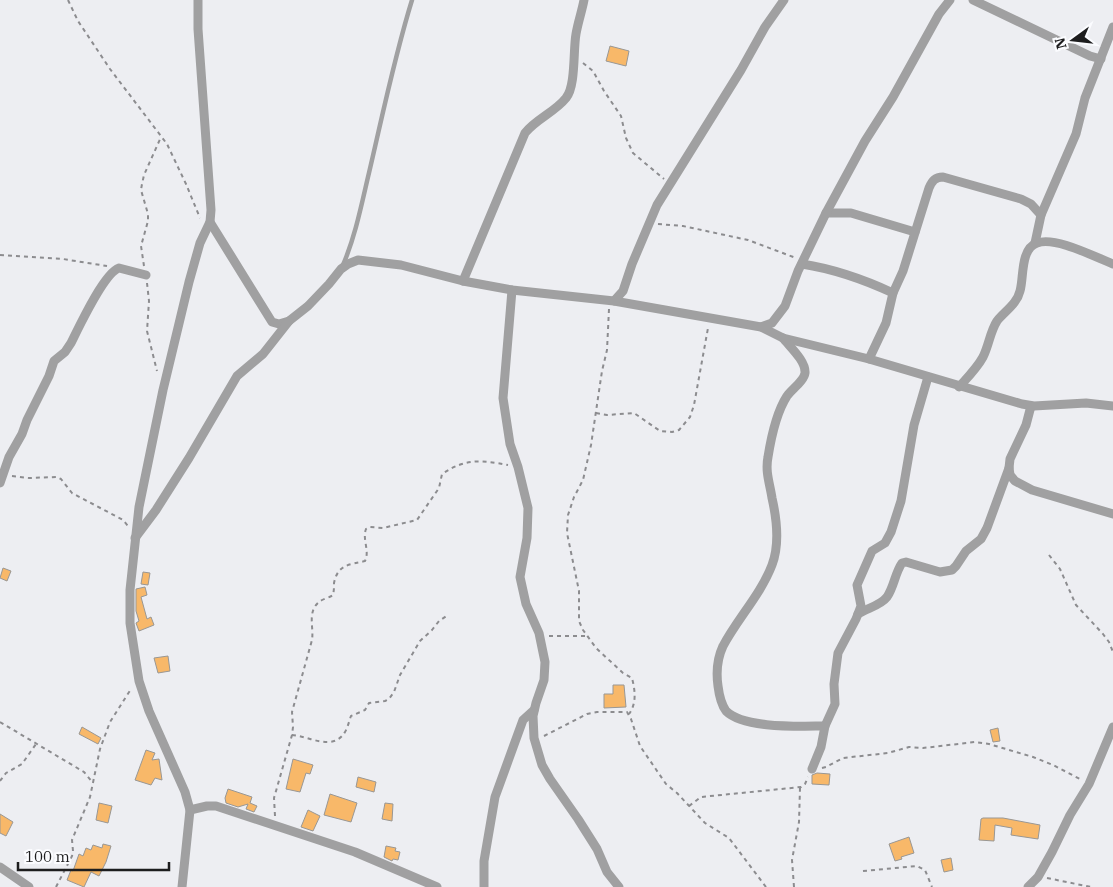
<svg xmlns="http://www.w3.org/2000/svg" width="1113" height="887" font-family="'IBM Plex Serif',serif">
	<rect width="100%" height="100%" fill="#edeef2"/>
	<!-- building -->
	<g fill="#f8b869" stroke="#999794">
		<path d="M 610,46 L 629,51 L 626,66 L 606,61 Z"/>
		<path d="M 3,568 L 11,571 L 7,581 L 0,578 Z"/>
		<path d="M 143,572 L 150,573 L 148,585 L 141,584 Z"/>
		<path d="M 145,587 L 147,595 L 141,597 L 147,619 L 151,617 L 154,625 L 139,631 L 136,623 L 139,621 L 136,611 L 136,589 Z"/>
		<path d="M 168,656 L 170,671 L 158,673 L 154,658 Z"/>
		<path d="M 613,685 L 624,685 L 626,707 L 604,708 L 604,694 L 613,694 Z"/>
		<path d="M 82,727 L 101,738 L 98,744 L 79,734 Z"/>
		<path d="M 998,728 L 1000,741 L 993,742 L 990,730 Z"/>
		<path d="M 146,750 L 155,753 L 152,760 L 159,759 L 162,780 L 155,778 L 151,785 L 135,780 Z"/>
		<path d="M 293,759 L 313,765 L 310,774 L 306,773 L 300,792 L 286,789 Z"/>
		<path d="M 817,773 L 830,774 L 829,785 L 812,784 L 812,775 Z"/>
		<path d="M 358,777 L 376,782 L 374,792 L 356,787 Z"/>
		<path d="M 228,789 L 252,797 L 250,803 L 257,806 L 254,812 L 246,809 L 248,804 L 238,807 L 226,803 L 225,798 Z"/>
		<path d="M 330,794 L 357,803 L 351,822 L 324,815 Z"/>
		<path d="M 99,803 L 112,806 L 108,823 L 96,820 Z"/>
		<path d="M 385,803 L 393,804 L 392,821 L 382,819 Z"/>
		<path d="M 308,810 L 320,816 L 313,831 L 301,827 Z"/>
		<path d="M 0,814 L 13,822 L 6,836 L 0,833 Z"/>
		<path d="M 983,818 L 1003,818 L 1040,825 L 1038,839 L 1011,835 L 1012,828 L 995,825 L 994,841 L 979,840 L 981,819 Z"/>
		<path d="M 909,837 L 914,853 L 901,857 L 902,859 L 895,861 L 889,844 Z"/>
		<path d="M 103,844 L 111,846 L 106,862 L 99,876 L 91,872 L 84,887 L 67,880 L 71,870 L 73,871 L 79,854 L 83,856 L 86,848 L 91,850 L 93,845 L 102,848 Z"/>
		<path d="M 386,846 L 396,848 L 395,851 L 400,852 L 398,860 L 393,859 L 392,861 L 384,857 Z"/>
		<path d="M 951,858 L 953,870 L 944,872 L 941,860 Z"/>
	</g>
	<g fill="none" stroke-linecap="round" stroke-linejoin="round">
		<!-- path -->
		<g stroke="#8c8c8f" stroke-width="2" stroke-dasharray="4 4" stroke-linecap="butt">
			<path d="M 68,0 L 78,21 L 110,69 L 167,144 L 186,184 L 200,218"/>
			<path d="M 583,63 L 593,71 L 604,91 L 621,116 L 626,138 L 633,153 L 664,179"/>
			<path d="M 658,224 L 683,226 L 748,240 L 796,258"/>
			<path d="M 0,255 L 63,259 L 107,266"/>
			<path d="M 144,266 L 141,246 L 148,221 L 148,214 L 141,190 L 142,184 L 144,175 L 161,137"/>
			<path d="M 147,283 L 149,301 L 147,331 L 157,371"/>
			<path d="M 609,309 L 607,350 L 602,371 L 591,445 L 583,480 L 574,497 L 568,515 L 567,533 L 579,591 L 579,621 L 583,630 L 596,648 L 623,673 L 632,678 C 635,690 637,703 629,714"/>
			<path d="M 596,413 L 607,415 L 634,413 L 660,431 L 672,432 L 679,430 L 690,417 L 694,405 L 708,328"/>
			<path d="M 12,476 L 29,478 L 57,477 L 61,479 L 72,493 L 123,520 L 128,526"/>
			<path d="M 1049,555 L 1060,569 L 1076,605 L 1103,634 L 1109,642 L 1113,652"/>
			<path d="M 549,636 L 586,636"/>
			<path d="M 0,722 L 84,772 L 93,783"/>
			<path d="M 292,735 C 309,736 333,752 345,732 C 348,727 349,721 351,716 L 365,710 L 369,703 L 385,701 L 389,699 L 394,692 L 400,675 L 420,641 L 432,630 L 439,621 L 448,615"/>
			<path d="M 544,736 L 587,714 L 597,712 L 627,712 L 631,719 L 640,746 L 666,784 L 677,793 L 705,823 L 729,838 L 766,887"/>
			<path d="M 822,768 L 826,767 L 843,758 L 888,753 L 909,747 L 923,748 L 975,742 L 989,744 L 1033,757 L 1053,765 L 1080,779"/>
			<path d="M 0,781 L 6,773 L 22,764 L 36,744"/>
			<path d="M 689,806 L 701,797 L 801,787 L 805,784 L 808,777"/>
			<path d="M 275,816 L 274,798 L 292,735 L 293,727 L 292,712 L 312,640 C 314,627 307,612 319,602 C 322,599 329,598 333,595 C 334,591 334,587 334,583 C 338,564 349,565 365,561 C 370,551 362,539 366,529 L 370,527 L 383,528 L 417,520 L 439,488 L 442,474 C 466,458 481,460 508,465"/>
			<path d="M 863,871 L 917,866 L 925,870 L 932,887"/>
			<path d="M 1047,878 L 1091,887"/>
			<path d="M 56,887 L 72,856 L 73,851 L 72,840 L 90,797 L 100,749 L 110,722 L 131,689"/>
			<path d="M 794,887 L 792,860 L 799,822 L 800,788"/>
		</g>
		<!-- lane -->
		<path stroke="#a0a0a1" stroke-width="4.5" d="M 343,265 C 355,237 361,207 368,177 C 382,118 394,58 412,0"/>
		<!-- street -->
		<g stroke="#a0a0a1" stroke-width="9">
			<path d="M 973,0 L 1090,56 L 1101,59"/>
			<path d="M 826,213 L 851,213 L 915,232"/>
			<path d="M 210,222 L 272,322 L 279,324 L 289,321 L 308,306 L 329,284 L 341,269 L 348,264 L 358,260 L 401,265 L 463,281 L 512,290 L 614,301 L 761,327 L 783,338 L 869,359 L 1022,404 L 1034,406 L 1086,403 L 1113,406"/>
			<path d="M 1035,243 L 1041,215 L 1076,134 L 1085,98 L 1113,27"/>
			<path d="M 802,264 C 834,269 863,279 893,293"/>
			<path d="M 463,281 L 525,133 C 536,119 555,112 566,98 C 576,86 573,50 576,34 C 578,22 582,11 584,0"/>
			<path d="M 512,290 L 503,398 L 510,444 L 518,467 L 528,508 L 527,538 L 520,577 L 526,604 L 539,633 L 545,662 L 544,680 L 536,703 L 533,716 L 534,738 L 542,765 L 550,779 L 578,819 L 597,849 L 607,872 L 619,887"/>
			<path d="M 614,301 L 623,291 L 632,264 L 657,205 L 741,70 L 765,27 L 784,0"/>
			<path d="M 761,327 L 772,323 L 785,306 L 798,271 L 826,213 L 865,141 L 893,97 L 939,14 L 950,0"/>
			<path d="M 783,338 C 790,347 806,361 805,373 C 804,381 792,389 787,396 C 776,413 771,438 768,457 C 765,472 770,484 772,498 C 777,520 780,544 772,565 C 761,594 738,618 723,646 C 717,659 716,672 718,686 C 719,694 721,704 726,711 C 744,729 801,726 825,726"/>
			<path d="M 869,359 L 886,323 L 893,293 L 903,271 L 929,188 C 932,181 935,177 943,177 L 1021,199 L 1031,204 L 1041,215"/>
			<path d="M 959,387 C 968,377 977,368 983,357 C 989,345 990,332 997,321 C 1005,311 1017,304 1020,291 C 1024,278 1020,249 1037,243 C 1055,236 1095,257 1113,264"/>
			<path d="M 1031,406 L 1026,425 L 1010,459 L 1009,468 L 1010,475 L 1015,481 L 1032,490 L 1113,514"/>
			<path d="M 0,483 L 9,457 L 22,434 L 27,420 L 49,376 L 54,361 L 65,352 L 71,343 C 79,327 104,273 119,268 L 146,275"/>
			<path d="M 135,538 L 156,510 L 189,458 L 237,376 L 263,354 L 289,321"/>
			<path d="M 858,614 C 867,608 880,606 887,597 C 894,587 895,573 902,563 L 906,562 L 940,572 L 952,570 L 956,566 L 966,551 L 981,539 L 987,528 L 1009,468"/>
			<path d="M 812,769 L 821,747 L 825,726 L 835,704 L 834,684 L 838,653 L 856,619 L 861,606 L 857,585 L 872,551 L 885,543 L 891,532 L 901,501 L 914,425 L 928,377"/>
			<path d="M 190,810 L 207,806 L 216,806 L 355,852 L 437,887"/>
			<path d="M 0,867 L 29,887"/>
			<path d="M 182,887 L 190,810 L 185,792 L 149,711 L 139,681 L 130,623 L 130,590 L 139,507 L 163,390 L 189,282 L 200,243 L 210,222 L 211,210 L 198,29 L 198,0"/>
			<path d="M 484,887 L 484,861 L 495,797 L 523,720 L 534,710"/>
			<path d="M 1028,887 L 1038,877 L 1052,852 L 1070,815 L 1089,784 L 1113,727"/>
		</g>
	</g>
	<!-- north arrow -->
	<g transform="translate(1073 40) rotate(255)" stroke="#fbfcff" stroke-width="4" paint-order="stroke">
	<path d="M0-4L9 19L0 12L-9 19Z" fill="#1d1d1e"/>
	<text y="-8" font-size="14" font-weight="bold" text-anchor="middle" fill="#1d1d1e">N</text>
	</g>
	<!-- scale -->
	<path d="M18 862v8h151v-8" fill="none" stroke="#1d1d1e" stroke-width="2.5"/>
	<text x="25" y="862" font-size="15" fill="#1d1d1e" stroke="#fbfcff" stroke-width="4" paint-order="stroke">100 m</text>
</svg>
